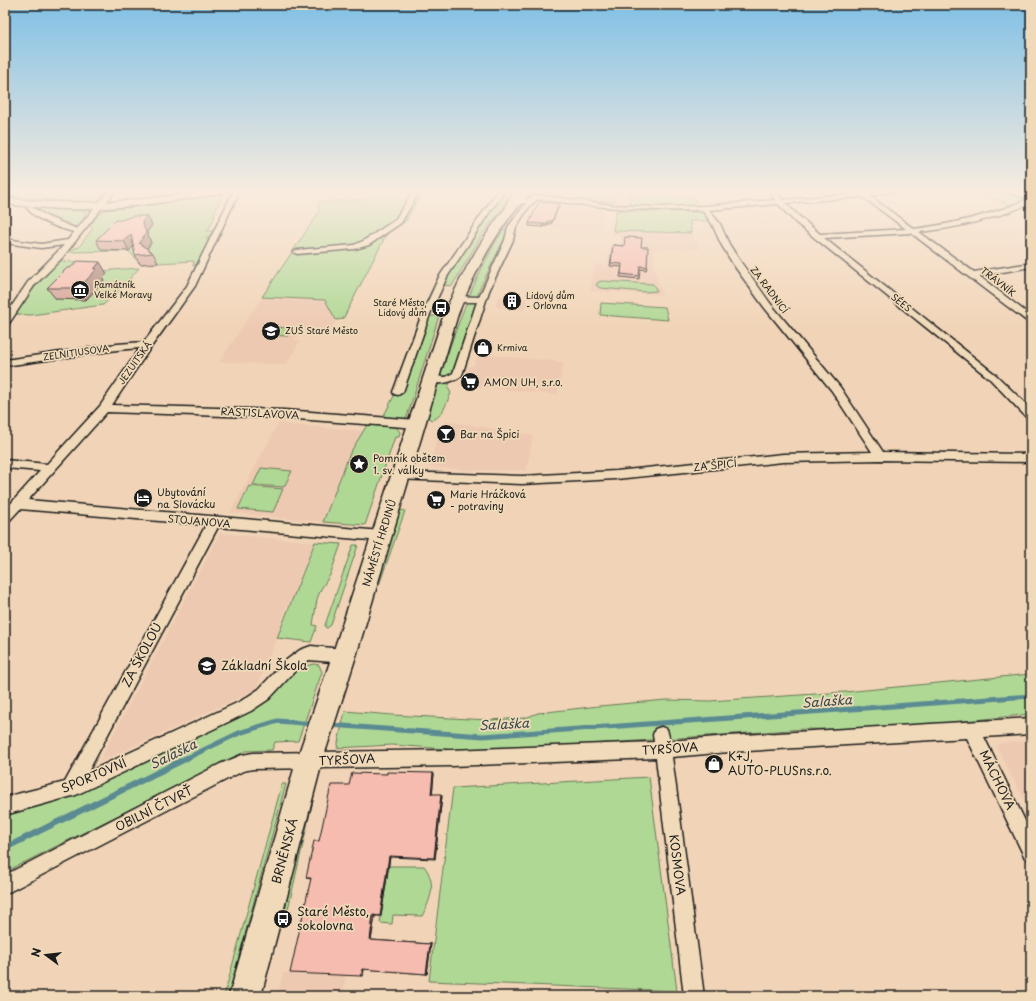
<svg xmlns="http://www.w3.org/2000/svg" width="1036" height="1001" font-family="'Playpen Sans',sans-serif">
	<rect width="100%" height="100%" fill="#f1d4b7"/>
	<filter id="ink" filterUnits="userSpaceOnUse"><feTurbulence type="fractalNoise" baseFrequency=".025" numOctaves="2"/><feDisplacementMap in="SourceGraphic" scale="8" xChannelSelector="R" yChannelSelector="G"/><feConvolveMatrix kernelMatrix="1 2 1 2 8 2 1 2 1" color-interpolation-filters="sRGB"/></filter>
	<g filter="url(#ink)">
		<!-- built -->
		<g fill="#eec9b2">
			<path d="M 124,190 L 195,190 L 119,201 Z"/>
			<path d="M 578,190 L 632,190 L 630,205 L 574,202 Z"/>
			<path d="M 537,204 L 603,210 L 600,230 L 559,229 L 525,225 Z"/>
			<path d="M 613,231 L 691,233 L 700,249 L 654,250 L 654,266 L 662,295 L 590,291 L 595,264 L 607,265 L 610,246 L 621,247 L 621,236 L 613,235 Z"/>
			<path d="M 262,297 L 325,300 L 336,320 L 330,331 L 303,330 L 299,337 L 296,337 L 294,340 L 300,341 L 286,365 L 219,362 Z"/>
			<path d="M 498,297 L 527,299 L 524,310 L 495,307 Z"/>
			<path d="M 479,354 L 564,362 L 557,395 L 459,385 L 469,366 L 473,366 Z"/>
			<path d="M 285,418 L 281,424 L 364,431 L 350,453 L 323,522 L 230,513 L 280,420 Z"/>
			<path d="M 446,421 L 533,435 L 527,470 L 464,470 L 429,467 L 440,427 L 445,427 Z"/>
			<path d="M 220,533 L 315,542 L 299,577 L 301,578 L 290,606 L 287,606 L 280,625 L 282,625 L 256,690 L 98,763 Z"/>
			<path d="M 1031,741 L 1031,814 L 997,747 L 999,743 Z"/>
			<path d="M 283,973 L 346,975 L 343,996 L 277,996 Z"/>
		</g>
		<!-- green -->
		<g fill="#b0d895" stroke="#667a58">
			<path d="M 5,190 L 107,190 L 97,202 L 47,200 L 5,195 Z"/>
			<path d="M 371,190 L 423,190 L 406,221 L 388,231 L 343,319 L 336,320 L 325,300 L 262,297 L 319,212 L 318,202 L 370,199 Z"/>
			<path d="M 504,190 L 517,190 L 483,233 L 452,286 L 442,285 L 449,270 Z"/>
			<path d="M 553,190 L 616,190 L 614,202 L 600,201 L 599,203 L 547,196 Z"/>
			<path d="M 631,190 L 633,190 L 634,195 L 694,197 L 698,206 L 695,207 L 632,206 L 629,205 Z"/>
			<path d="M 972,190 L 993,190 L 1024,199 L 1012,206 Z"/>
			<path d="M 220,195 L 221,199 L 213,216 L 215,216 L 209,229 L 206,231 L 215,231 L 212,235 L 207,236 L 206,239 L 210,239 L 199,263 L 193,266 L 194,261 L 140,264 L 129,251 L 68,252 L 70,250 L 79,247 L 93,228 L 89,226 L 100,213 L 105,210 Z"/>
			<path d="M 34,208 L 83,211 L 86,213 L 83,217 L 86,217 C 82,222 80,225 74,227 C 65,229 40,215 34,208 Z"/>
			<path d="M 616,211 L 699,212 L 707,215 L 711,221 L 690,221 L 691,233 L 613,231 Z"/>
			<path d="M 504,229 L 509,229 L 480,288 L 448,388 L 451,393 C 446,403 443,418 431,420 L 427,416 C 449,351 467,286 504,229 Z"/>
			<path d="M 58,261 L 84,262 L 99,270 L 112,271 L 111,270 L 139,268 L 122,288 L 103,305 L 31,315 L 15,314 L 29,294 Z"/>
			<path d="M 602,281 L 653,284 L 657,291 L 645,292 L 600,288 L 596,285 L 598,282 Z"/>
			<path d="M 601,303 L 665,307 L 668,320 L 600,315 Z"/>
			<path d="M 428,316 L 439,316 L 407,417 L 403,419 L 382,419 L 395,394 L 401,395 L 413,364 Z"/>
			<path d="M 269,327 L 292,328 L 288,336 L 264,335 Z"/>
			<path d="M 367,425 L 396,427 L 400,432 L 399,437 L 395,437 L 393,443 L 365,525 L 323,522 L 350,453 Z"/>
			<path d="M 261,468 L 292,471 L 284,487 L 253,485 Z"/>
			<path d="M 249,486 L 283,489 L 273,512 L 238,509 Z"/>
			<path d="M 399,510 L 405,511 L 379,585 L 377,586 Z"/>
			<path d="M 315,542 L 341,544 L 330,575 L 321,589 L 317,599 L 313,625 L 317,626 L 311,642 L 277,638 Z"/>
			<path d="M 353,545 L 358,545 L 331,625 L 327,628 L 325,627 L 325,625 Z"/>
			<path d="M 314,664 L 319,665 L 322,672 L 298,741 L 275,742 L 272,750 L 246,751 L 5,872 L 5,814 L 100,783 L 248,713 C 254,709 260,705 266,700 C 283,683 287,669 314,664 Z"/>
			<path d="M 1031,674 L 1031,714 C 956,722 880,731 804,729 L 566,746 L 461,750 L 392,745 L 337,748 L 345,711 L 392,715 L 489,720 L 525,718 L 538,713 L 599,706 L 666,700 L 710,701 L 845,692 Z"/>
			<path d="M 319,774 L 288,909 L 287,912 L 285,912 L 297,843 L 314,782 Z"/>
			<path d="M 649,777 L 677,991 L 429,981 L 453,788 Z"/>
			<path d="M 282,784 L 286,784 L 228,996 L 224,996 Z"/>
			<path d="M 388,866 L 424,866 C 437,883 431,899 422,916 L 393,915 L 392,924 L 380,923 Z"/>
		</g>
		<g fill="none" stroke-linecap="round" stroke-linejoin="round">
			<!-- stream-far1 -->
			<g stroke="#5a8a92" stroke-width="5">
				<path d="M 329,725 L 483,736 L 1031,696"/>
				<path d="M 185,759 L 239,733 L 278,721 L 314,724"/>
			</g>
			<!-- stream -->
			<path stroke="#5a8a92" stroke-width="6" d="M 5,848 L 187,758"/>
			<!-- minor casing -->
			<g stroke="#1c1c1c" stroke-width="3">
				<g id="minor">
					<path d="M 109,190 L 116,190 L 62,258 L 34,286 L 8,325 L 5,326 L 5,316 L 28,282 L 64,245 L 41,248 L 5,243 L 5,239 L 41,244 L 68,240 L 74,232 C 58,228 37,221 27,208 L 28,207 L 32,207 L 48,217 L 77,229 Z"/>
					<path d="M 234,190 L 240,190 L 195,286 L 151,347 L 112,405 L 284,410 L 417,420 L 421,421 L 422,424 L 421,427 L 417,428 L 284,418 L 107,412 L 28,500 L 381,531 L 385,532 L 387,536 L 385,540 L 381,541 L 218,527 L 88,772 L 241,701 L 259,689 L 285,661 L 300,650 L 311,646 L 344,649 L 349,651 L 351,656 L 349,661 L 344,663 L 309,660 L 295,671 L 269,699 L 251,711 L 76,795 L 5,815 L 5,797 L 65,782 L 206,525 L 20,509 L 9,521 L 5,523 L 5,510 L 40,471 L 5,468 L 5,460 L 47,464 L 100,406 L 140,348 L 117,350 L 5,366 L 5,360 L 117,344 L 144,342 L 187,286 Z"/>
					<path d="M 414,190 L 420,190 L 401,223 L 369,245 L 355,249 L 297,254 L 293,252 L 297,250 L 354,245 L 363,241 L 395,220 Z"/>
					<path d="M 499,190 L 506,190 L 491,210 L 447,277 L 430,314 L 403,392 L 398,395 L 394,394 L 393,392 L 422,314 L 439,277 L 486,208 Z"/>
					<path d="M 769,190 L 775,190 L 782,200 L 859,193 L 858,192 L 860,190 L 866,193 L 884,190 L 902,190 L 870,196 L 914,229 C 954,224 991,215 1029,199 L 1000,190 L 1011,190 L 1031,196 L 1031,203 C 995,219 958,228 919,232 L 974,272 L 1031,263 L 1031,267 L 979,276 L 1031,316 L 1031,323 L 1028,322 L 911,233 L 824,238 L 996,375 L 1031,409 L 1031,419 L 1027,418 L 990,379 L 795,222 L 778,204 L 709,210 L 720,224 L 729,244 L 740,261 L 770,303 L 840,387 L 883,452 L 1031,454 L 1031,462 L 880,460 L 783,462 L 616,479 L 522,484 L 396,479 L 394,476 L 396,473 L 400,472 L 522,476 L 616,471 L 783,454 L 872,452 L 832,391 L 764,307 L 733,264 L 721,244 L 712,224 L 702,210 C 645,211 595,208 538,199 L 529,207 L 516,227 L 513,240 L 489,291 L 462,375 C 455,383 432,387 425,379 L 430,376 L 446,377 L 453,373 L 477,302 L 457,302 L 453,299 L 457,296 L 479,297 L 505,240 L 508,227 L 526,203 L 513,205 L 513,203 L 538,195 L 612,205 L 655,207 L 704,206 L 775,200 ZM 863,197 L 906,229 L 820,234 L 801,218 L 785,203 Z"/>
					<path d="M 1031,718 L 1031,734 L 984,737 L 1031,833 L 1031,861 L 1025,858 L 967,738 L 729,752 L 672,757 L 704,996 L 684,996 L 656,758 L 452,766 L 253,769 L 243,771 L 5,894 L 5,875 L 220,764 L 242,755 L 253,753 L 452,750 L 654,742 L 653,735 L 655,729 L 661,727 L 667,729 L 670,741 L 729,736 Z"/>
				</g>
			</g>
			<!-- tertiary casing -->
			<g stroke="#1c1c1c" stroke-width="3">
				<g id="tertiary">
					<path d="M 208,190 L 228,190 L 224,193 C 179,200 133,208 87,209 C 60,210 32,207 5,204 L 5,198 C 77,207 136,202 208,190 Z"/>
					<path d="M 515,190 L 523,190 L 515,202 L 512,213 L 506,213 L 505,211 L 507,202 Z"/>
				</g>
			</g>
			<!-- primary casing -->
			<g stroke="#1c1c1c" stroke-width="3">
				<path id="primary" d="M 521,190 L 532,190 C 524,201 514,210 507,221 C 486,250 471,281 458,314 L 356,656 L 322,762 L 261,996 L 229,996 L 296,762 L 332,656 L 444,314 C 464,269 487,227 521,190 Z"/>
			</g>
			<!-- minor -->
			<use href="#minor" fill="#f0dab9" fill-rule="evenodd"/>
			<!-- tertiary -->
			<use href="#tertiary" fill="#f0dab9" fill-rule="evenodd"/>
			<!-- primary -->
			<use href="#primary" fill="#f0dab9" fill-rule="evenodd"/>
		</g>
		<!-- wall -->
		<g fill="#d4a296" stroke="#1c1c1c">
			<path d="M 559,204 L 559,206 L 551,224 L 548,224 L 547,226 L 542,227 L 529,226 L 529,223 Z"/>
			<path d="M 147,216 L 152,225 L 147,232 L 151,243 L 147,249 L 153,253 L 158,263 L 140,264 L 135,255 L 133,246 L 129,251 L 101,250 L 96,240 L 121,220 Z"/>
			<path d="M 613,245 L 641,247 L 647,267 L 646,270 L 640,269 L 639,279 L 620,277 L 622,267 L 610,266 Z"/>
			<path d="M 70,268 L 107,274 L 103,278 L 104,280 L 86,300 L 56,299 L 47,288 Z"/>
			<path d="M 387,774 L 434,774 L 432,794 L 442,796 L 435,859 L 390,857 L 381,916 L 375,916 L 371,940 L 431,944 L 427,974 L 364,969 L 363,976 L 361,976 L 311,879 L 306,878 L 319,841 L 349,785 Z"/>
		</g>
		<!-- shaded-wall -->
		<g fill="#ac847a" stroke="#1c1c1c">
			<path d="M 559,204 L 559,206 L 551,224 L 552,221 Z"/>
			<path d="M 147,216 L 152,225 L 147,232 L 151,243 L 144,252 L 139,243 L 142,222 Z"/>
			<path d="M 548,221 L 548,224 L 547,226 L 542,227 L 543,224 Z"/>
			<path d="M 131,234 L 136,244 L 129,251 L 124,241 Z"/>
			<path d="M 100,262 L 107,274 L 103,278 L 104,280 L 86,300 L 79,288 L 94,269 Z"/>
			<path d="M 433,773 L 434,774 L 432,796 L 431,794 Z"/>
			<path d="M 441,794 L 442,796 L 435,859 L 434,858 Z"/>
			<path d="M 389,856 L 390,857 L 381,916 L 380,916 Z"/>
			<path d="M 373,915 L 375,916 L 371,940 L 370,940 Z"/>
			<path d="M 430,944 L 431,944 L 427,974 L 426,974 Z"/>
			<path d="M 362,969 L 364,969 L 363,976 L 361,976 Z"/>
		</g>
		<!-- building -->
		<g fill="#f6bcaf" stroke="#1c1c1c">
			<path d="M 539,202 L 559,204 L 552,221 L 548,221 L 547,224 L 543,224 L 529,223 Z"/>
			<path d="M 133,216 L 147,216 L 142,222 L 146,233 L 139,243 L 153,253 L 135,255 L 131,234 L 124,241 L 96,240 L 116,220 L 121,220 Z"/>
			<path d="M 625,237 L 642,238 L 641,247 L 648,247 L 647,267 L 640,266 L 639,276 L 621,274 L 622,264 L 611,263 L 613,245 L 624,246 Z"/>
			<path d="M 78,261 L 100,262 L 94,269 L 97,269 L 79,288 L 47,288 L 67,268 L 70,268 Z"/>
			<path d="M 387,772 L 433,773 L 431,794 L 441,794 L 434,858 L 389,856 L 380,916 L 373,915 L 370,940 L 430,944 L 426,974 L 362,969 L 361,976 L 290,973 L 311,878 L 306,878 L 314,841 L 319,841 L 331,785 L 349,785 L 352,773 L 387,774 Z"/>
		</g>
	</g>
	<!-- sky -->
	<linearGradient id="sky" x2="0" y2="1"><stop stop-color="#80c0e5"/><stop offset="0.58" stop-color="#f9ecdf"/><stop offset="1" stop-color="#f9ecdf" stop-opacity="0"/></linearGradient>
	<rect width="1036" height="330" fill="url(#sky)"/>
	<!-- icons -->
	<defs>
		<g id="museum-disc" transform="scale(1)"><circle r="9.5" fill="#1c1c1c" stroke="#f0dab9"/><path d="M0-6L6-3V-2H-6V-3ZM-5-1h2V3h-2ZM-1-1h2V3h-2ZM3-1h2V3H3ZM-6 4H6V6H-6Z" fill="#fff"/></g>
		<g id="building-disc" transform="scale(1)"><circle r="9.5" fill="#1c1c1c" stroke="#f0dab9"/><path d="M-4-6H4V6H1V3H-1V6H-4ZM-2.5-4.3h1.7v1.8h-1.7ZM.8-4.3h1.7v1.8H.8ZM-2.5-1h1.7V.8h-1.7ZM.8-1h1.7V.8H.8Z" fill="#fff"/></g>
		<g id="bus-disc" transform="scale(1)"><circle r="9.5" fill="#1c1c1c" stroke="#f0dab9"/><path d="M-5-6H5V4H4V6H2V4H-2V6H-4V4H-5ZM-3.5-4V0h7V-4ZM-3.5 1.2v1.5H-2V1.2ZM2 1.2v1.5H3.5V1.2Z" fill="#fff"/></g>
		<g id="school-disc" transform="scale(1)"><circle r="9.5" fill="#1c1c1c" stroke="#f0dab9"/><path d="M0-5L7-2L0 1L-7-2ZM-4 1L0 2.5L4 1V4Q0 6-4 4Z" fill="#fff"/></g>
		<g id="shop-disc" transform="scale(1)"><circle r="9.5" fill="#1c1c1c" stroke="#f0dab9"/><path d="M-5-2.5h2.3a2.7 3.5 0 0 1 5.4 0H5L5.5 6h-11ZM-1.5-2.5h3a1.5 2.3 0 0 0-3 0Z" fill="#fff"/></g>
		<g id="supermarket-disc" transform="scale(1)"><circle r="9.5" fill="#1c1c1c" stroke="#f0dab9"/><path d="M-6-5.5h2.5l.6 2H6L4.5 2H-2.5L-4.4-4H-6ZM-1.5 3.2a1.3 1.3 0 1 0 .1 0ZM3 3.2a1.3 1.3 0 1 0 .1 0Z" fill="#fff"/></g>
		<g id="bar-disc" transform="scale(1)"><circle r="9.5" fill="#1c1c1c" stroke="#f0dab9"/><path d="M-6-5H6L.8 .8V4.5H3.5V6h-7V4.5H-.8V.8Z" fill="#fff"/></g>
		<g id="sight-disc" transform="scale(1)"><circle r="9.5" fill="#1c1c1c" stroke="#f0dab9"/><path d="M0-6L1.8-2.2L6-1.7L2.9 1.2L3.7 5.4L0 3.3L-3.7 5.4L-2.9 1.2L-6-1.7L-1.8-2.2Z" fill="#fff"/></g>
		<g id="hotel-disc" transform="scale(1)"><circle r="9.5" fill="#1c1c1c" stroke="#f0dab9"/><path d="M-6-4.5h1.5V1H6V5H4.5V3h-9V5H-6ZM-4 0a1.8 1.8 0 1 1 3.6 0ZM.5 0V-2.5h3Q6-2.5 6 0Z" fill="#fff"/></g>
	</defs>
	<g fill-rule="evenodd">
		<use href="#museum-disc" x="80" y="290"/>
		<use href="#building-disc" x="512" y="301"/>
		<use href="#bus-disc" x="441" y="308"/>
		<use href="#school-disc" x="271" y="331"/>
		<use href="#shop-disc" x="483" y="348"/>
		<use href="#supermarket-disc" x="470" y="382"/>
		<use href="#bar-disc" x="446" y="434"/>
		<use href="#sight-disc" x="359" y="464"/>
		<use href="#hotel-disc" x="143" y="498"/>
		<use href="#supermarket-disc" x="436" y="500"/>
		<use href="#school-disc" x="207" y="666"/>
		<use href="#shop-disc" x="714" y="764"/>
		<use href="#bus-disc" x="283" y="919"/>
	</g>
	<g text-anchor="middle" stroke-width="3.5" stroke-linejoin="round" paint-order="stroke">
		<!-- far-street labels -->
		<g font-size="9" fill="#1c1c1c" stroke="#f0dab9">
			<text transform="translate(998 282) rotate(38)" y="3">TRÁVNÍK</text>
			<text transform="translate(769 290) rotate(53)" y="3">ZA RADNICÍ</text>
			<text transform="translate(901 303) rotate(39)" y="3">SÉES</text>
			<text transform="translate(76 353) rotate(-8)" y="3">ZELNITIUSOVA</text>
			<text transform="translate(135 363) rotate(-55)" y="3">JEZUITSKÁ</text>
		</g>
		<!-- far-poi labels -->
		<g font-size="9" fill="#1c1c1c" stroke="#f0dab9" text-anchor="start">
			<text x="94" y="288">Památník<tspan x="94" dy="10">Velké Moravy</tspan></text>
			<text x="526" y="299">Lidový dům<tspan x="526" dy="10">- Orlovna</tspan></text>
			<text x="427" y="306" text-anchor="end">Staré Město,<tspan x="427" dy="10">Lidový dům</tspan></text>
			<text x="285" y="334">ZUŠ Staré Město</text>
			<text x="497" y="351">Krmiva</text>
		</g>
		<!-- poi labels -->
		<g font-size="10" fill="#1c1c1c" stroke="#f0dab9" text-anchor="start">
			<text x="484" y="386">AMON UH, s.r.o.</text>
			<text x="460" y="438">Bar na Špici</text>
			<text x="373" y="462">Pomník obětem<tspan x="373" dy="12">1. sv. války</tspan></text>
			<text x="157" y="496">Ubytování<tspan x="157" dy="12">na Slovácku</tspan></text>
			<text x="450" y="498">Marie Hráčková<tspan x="450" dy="12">- potraviny</tspan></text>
		</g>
		<!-- street labels -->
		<g font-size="10" fill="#1c1c1c" stroke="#f0dab9">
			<text transform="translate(260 413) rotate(3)" y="4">RASTISLAVOVA</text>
			<text transform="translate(715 465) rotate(-6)" y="4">ZA ŠPICÍ</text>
			<text transform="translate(199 521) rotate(5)" y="4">STOJANOVA</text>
			<text transform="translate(379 543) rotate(-73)" y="4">NÁMĚSTÍ HRDINŮ</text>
		</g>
		<!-- near-street labels -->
		<g font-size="12" fill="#1c1c1c" stroke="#f0dab9">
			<text transform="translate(142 655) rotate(-62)" y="4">ZA ŠKOLOU</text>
			<text transform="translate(670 749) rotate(-4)" y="4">TYRŠOVA</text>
			<text transform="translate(347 760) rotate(-3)" y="4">TYRŠOVA</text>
			<text transform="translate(94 776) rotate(-23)" y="4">SPORTOVNÍ</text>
			<text transform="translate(997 780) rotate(64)" y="4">MÁCHOVA</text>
			<text transform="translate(154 809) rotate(-27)" y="4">OBILNÍ ČTVRŤ</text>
			<text transform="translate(285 851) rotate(-75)" y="4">BRNĚNSKÁ</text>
			<text transform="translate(677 865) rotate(83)" y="4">KOSMOVA</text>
		</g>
		<!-- near-poi labels -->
		<g font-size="12" fill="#1c1c1c" stroke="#f0dab9" text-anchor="start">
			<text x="221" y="670">Základní Škola</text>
			<text x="728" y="761">K+J,<tspan x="728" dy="14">AUTO-PLUSns.r.o.</tspan></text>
			<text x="297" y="916">Staré Město,<tspan x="297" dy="14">sokolovna</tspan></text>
		</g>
		<!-- near-water labels -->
		<g font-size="13" font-style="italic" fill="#364a4d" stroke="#f0dab9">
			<text transform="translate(827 701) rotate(-4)" y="5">Salaška</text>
			<text transform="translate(504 724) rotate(-3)" y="5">Salaška</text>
			<text transform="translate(173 754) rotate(-26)" y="5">Salaška</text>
		</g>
	</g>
	<!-- margin -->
	<rect width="1036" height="1001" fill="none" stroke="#f0dab9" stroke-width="20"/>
	<rect x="10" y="10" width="1016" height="981" fill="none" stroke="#1c1c1c" stroke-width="1.5" filter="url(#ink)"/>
	<!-- north arrow -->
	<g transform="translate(46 955) rotate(285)" stroke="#f0dab9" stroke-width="3" paint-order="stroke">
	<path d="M0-3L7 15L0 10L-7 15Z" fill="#1c1c1c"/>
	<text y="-6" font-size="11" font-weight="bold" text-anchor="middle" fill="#1c1c1c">N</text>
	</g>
</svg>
